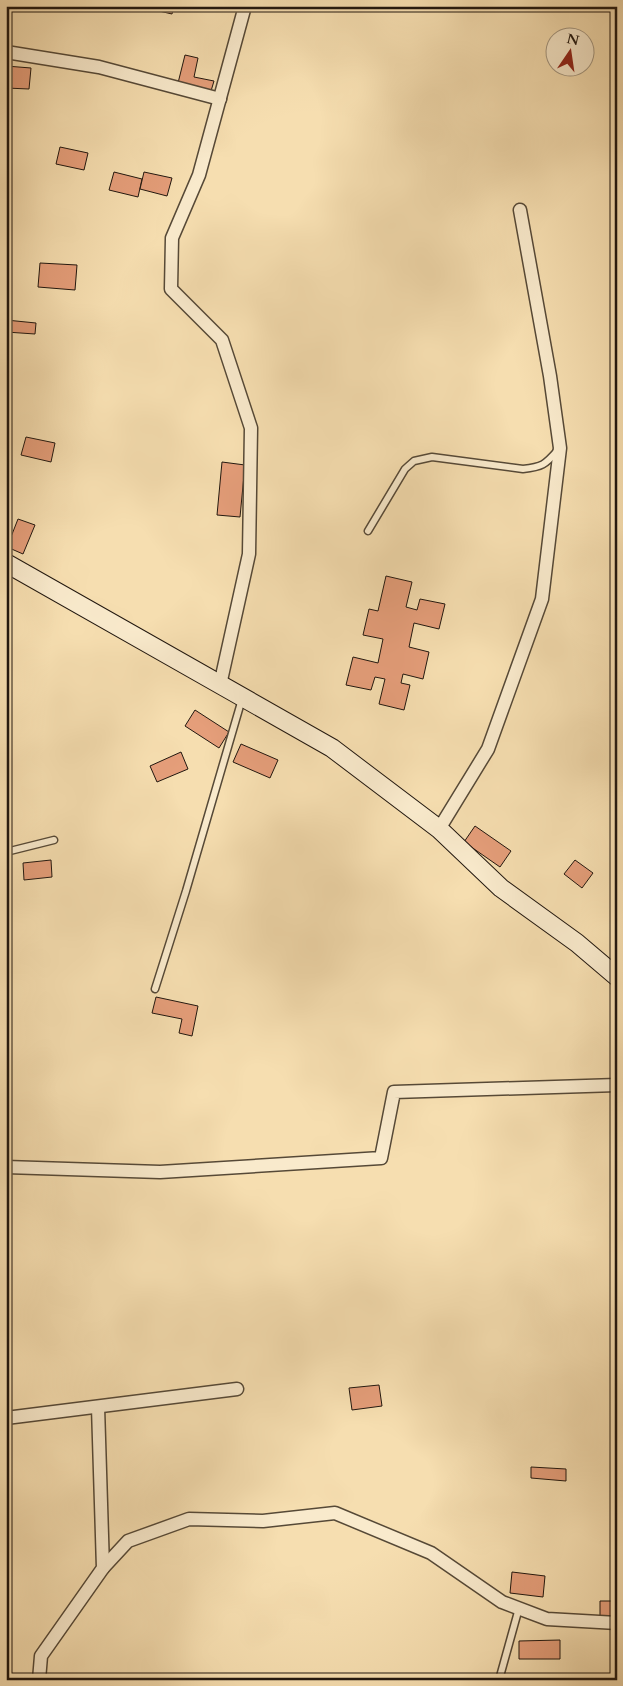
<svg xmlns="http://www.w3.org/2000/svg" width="623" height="1686" font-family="Cardo,serif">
	<rect width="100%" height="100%" fill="#f6deb0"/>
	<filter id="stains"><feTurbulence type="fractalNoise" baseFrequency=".004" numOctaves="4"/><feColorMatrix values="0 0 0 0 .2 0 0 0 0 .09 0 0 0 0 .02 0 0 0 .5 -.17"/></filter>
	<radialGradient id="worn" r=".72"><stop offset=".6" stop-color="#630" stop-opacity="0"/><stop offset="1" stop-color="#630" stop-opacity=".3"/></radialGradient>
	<!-- building -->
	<g fill="#e59e7a" stroke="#21170f">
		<path d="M 146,6 L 174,6 L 172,14 L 146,8 Z"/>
		<path d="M 185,55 L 198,58 L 194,77 L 214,81 L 211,91 L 178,83 Z"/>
		<path d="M 6,66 L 31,68 L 29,89 L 6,88 Z"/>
		<path d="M 60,147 L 88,153 L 84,170 L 56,164 Z"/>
		<path d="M 114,172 L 142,179 L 138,197 L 109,190 Z"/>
		<path d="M 144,172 L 172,178 L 167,196 L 140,189 Z"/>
		<path d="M 40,263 L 77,265 L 75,290 L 38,287 Z"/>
		<path d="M 6,320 L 36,323 L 35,334 L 6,332 Z"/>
		<path d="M 26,437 L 55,443 L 51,462 L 21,455 Z"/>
		<path d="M 222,462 L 245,465 L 240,517 L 217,515 Z"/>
		<path d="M 18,519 L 35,525 L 23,554 L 7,547 Z"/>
		<path d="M 386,576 L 412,582 L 406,607 L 417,610 L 420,599 L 445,604 L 439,629 L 414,623 L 409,647 L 429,652 L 423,679 L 403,674 L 401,683 L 410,685 L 404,710 L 379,704 L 385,679 L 375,677 L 371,690 L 346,685 L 353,657 L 378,663 L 383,639 L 363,635 L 369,609 L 378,611 Z"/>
		<path d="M 195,710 L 229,732 L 219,748 L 185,726 Z"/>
		<path d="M 241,744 L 278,760 L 270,778 L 233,762 Z"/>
		<path d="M 181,752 L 188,769 L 157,782 L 150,766 Z"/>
		<path d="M 475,826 L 511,851 L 500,867 L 464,842 Z"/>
		<path d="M 51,860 L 52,877 L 24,880 L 23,863 Z"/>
		<path d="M 575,860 L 593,873 L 582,888 L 564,874 Z"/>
		<path d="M 156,997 L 198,1006 L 192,1036 L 179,1033 L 182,1019 L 152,1013 Z"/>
		<path d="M 379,1385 L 382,1406 L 352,1410 L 349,1388 Z"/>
		<path d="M 531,1467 L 566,1469 L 566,1481 L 531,1478 Z"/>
		<path d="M 512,1572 L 545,1576 L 543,1597 L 510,1593 Z"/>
		<path d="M 600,1601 L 617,1601 L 617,1619 L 600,1620 Z"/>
		<path d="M 560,1640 L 560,1659 L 519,1659 L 519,1641 Z"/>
	</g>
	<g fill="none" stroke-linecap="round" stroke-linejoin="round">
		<!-- lane casing -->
		<g stroke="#564937" stroke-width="9">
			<g id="lane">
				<path d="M 368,531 L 405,469 L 414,461 L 432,457 L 523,469 C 542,467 545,465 558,450"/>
				<path d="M 6,852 L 54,840"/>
				<path d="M 155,989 L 186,891 L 242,699"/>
				<path d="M 499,1680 L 519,1608"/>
			</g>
		</g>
		<!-- street casing -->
		<g stroke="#564937" stroke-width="15">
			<g id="street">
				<path d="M 6,52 L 99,67 L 220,99"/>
				<path d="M 220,685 L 249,554 L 251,428 L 222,340 L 171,289 L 172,238 L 199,175 L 245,6"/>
				<path d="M 439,829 L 488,749 L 542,599 L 560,448 L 550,376 L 520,210"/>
				<path d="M 6,1167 L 160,1172 L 381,1158 L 394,1092 L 617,1085"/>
				<path d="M 6,1418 L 237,1389"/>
				<path d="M 103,1568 L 128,1541 L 189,1519 L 263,1521 L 335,1513 L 431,1553 L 502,1602 L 547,1619 L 617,1623"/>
				<path d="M 39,1680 L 41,1656 L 103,1568 L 98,1407"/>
			</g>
		</g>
		<!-- secondary casing -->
		<g stroke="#21170f" stroke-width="20">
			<path id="secondary" d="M 6,563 L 332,748 L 439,829 L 501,888 L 577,943 L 617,977"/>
		</g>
		<!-- lane -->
		<use href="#lane" stroke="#f9eacc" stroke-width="6"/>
		<!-- street -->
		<use href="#street" stroke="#f9eacc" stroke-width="12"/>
		<!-- secondary -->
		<use href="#secondary" stroke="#f9eacc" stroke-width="18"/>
	</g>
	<!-- margin -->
	<rect width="623" height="1686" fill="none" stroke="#f6deb0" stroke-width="25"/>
	<rect x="8" y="8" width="608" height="1671" fill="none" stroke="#21170f" stroke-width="2.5"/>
	<rect x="12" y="12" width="598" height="1661" fill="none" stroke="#21170f"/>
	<!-- north arrow -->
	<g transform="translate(570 52) rotate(13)"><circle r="24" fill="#f9eacc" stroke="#a39680"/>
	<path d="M0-4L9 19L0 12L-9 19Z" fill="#8f2418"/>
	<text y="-8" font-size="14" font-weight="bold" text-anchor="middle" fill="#21170f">N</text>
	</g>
	<rect width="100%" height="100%" filter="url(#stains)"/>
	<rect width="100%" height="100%" fill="url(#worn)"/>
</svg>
